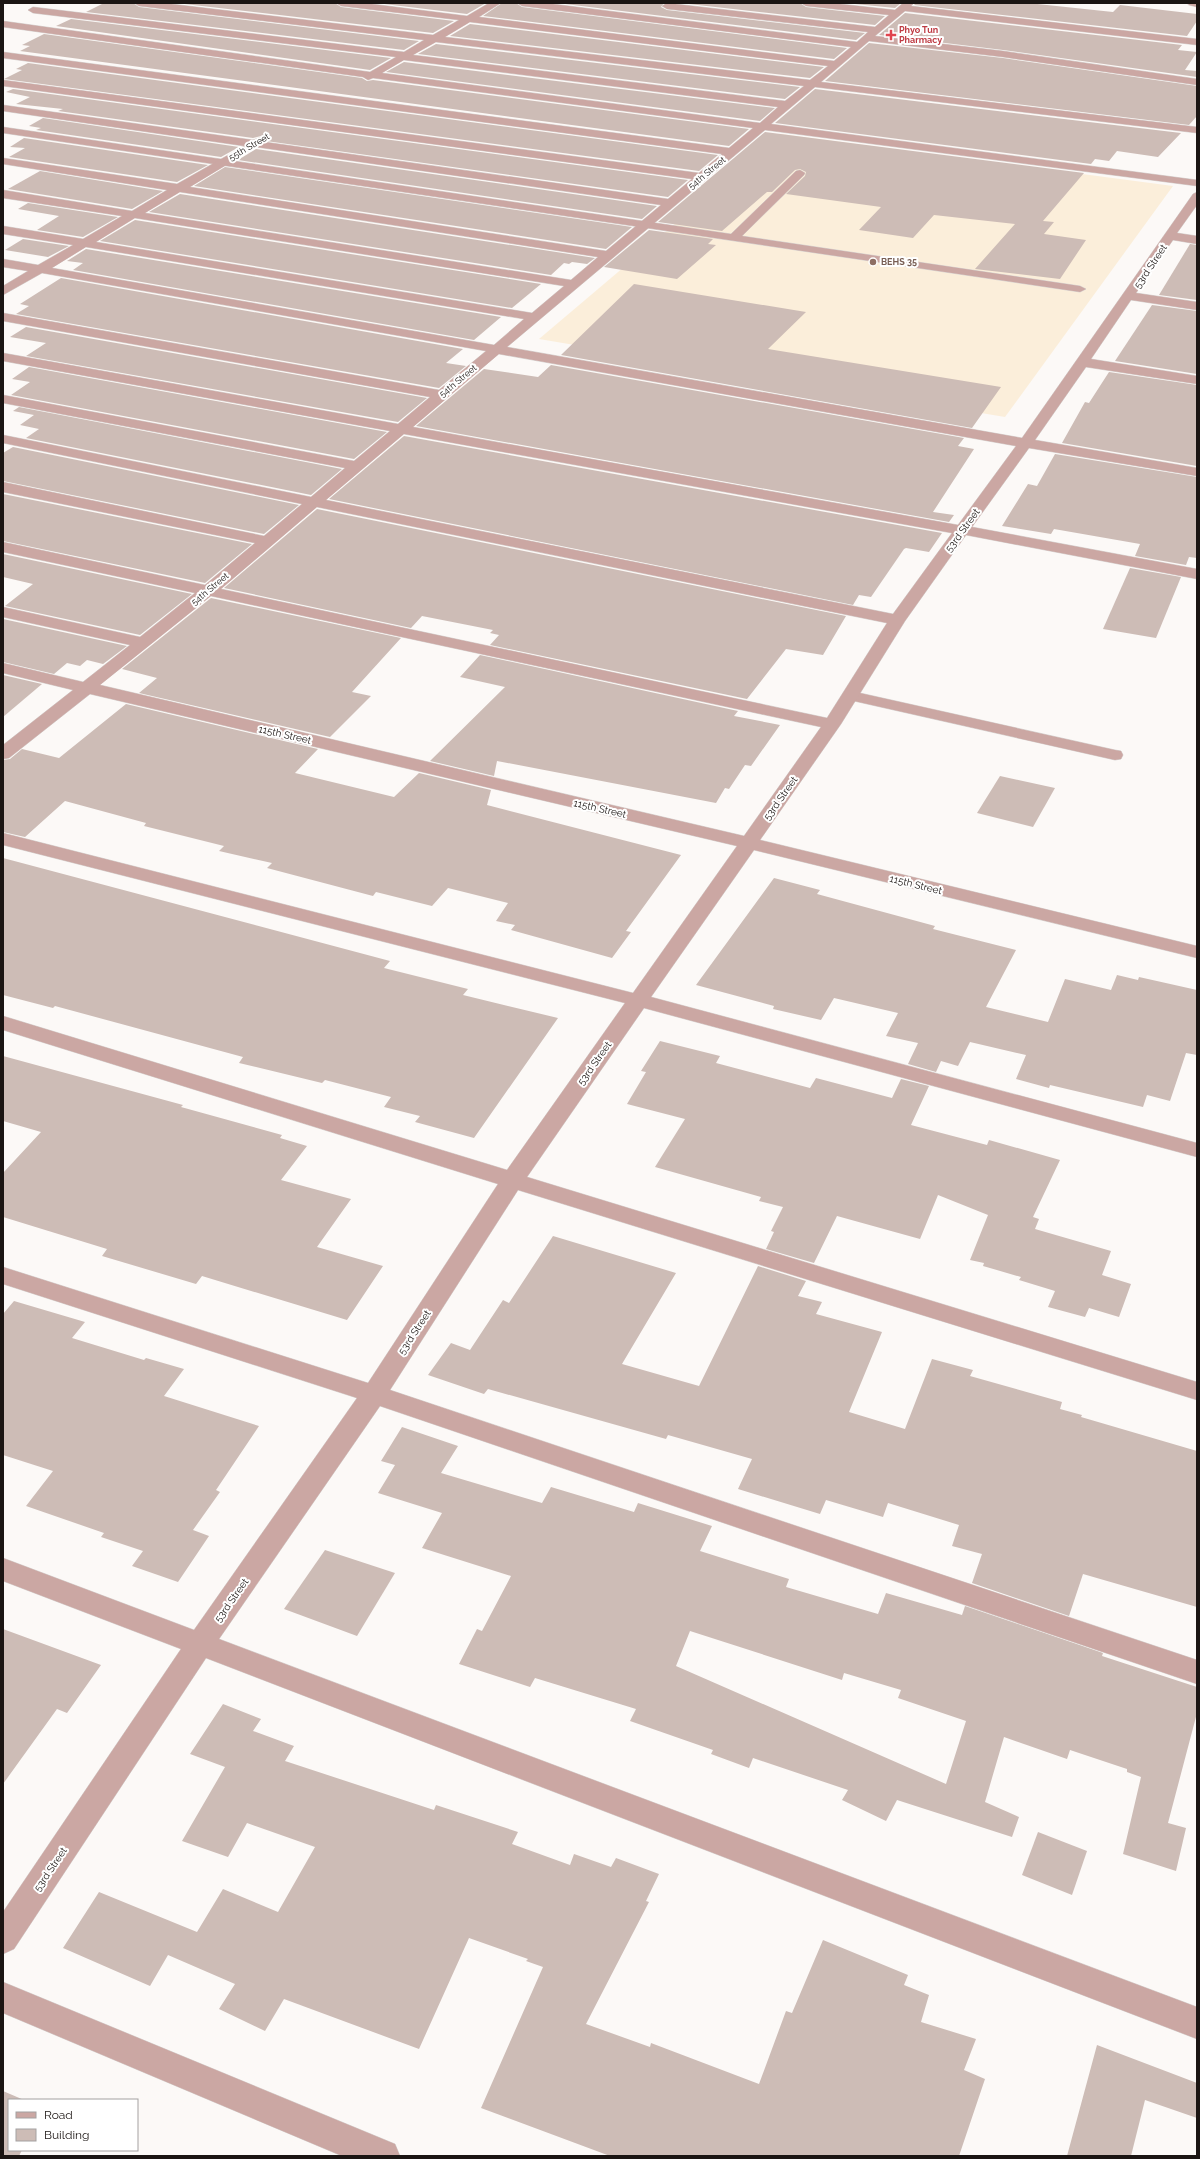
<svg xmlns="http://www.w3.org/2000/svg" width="1200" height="2159" font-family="Raleway,sans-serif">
	<rect width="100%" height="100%" fill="#fcf9f7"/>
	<!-- education -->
	<path fill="#fbeeda" d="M 781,134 L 1173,186 L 1005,417 L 539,339 Z"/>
	<!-- building -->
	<g fill="#cdbcb6" fill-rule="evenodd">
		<path d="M 104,3 L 133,3 L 139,7 L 419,41 L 404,50 L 86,12 Z"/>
		<path d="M 176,3 L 335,3 L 341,7 L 454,21 L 433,33 Z"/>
		<path d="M 376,3 L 486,3 L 467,14 Z"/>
		<path d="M 502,3 L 516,3 L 522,7 L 847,48 L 834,59 L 483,16 Z"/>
		<path d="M 557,3 L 664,3 L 661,7 L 667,10 L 865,33 L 856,40 Z"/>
		<path d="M 680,3 L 800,3 L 806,7 L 885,16 L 875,25 Z"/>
		<path d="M 845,3 L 901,3 L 895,8 Z"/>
		<path d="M 916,3 L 1028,3 L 1113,12 L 1120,5 L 1197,14 L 1197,21 L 1187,36 L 914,5 Z"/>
		<path d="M 905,13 L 1182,45 L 1178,50 L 1197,52 L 1185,70 L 1197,71 L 1197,77 L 1003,50 L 879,35 Z"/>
		<path d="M 71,19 L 391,58 L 370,70 L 56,26 Z"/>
		<path d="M 470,24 L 824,67 L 810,78 L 450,36 Z"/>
		<path d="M 44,34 L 362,78 L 367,81 L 373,80 L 749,129 L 729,146 L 20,51 L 30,46 L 22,45 Z"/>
		<path d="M 869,43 L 1003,58 L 1197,86 L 1197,116 L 1189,125 L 825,81 Z"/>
		<path d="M 436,44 L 800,87 L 785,99 L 418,54 Z"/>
		<path d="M 404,62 L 775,108 L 760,121 L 386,72 Z"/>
		<path d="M 28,63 L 718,155 L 699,171 L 4,79 L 22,70 L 16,69 Z"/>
		<path d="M 13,89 L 688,180 L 668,197 L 266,141 L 266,137 L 261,136 L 253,138 L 58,111 L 63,109 L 16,104 L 30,97 L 6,92 Z"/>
		<path d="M 815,89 L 1181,133 L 1158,157 L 1117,151 L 1109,161 L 1095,159 L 1091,164 L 775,123 Z"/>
		<path d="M 43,118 L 239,147 L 221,157 L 36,130 L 41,128 L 29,126 Z"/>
		<path d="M 765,132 L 1084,173 L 1043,221 L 1054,222 L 1044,234 L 1086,240 L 1060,279 L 975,269 L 1015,224 L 934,215 L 913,238 L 859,230 L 881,207 L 786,194 L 805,176 L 806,172 L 800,169 L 795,170 L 772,192 L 767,192 L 722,231 L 658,222 Z"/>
		<path d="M 24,138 L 208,165 L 177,182 L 9,157 L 25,148 L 10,147 Z"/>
		<path d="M 256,149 L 657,206 L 642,219 L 238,160 Z"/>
		<path d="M 225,167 L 632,227 L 606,249 L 194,186 Z"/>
		<path d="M 40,171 L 163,191 L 132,209 L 8,189 Z"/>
		<path d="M 180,194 L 595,258 L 587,264 L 572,262 L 569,264 L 564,263 L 551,275 L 149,212 Z"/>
		<path d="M 28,203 L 118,217 L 83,237 L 37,230 L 59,216 L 18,209 Z"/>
		<path d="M 135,220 L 541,284 L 512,308 L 100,241 Z"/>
		<path d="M 649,230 L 713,239 L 708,244 L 716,245 L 677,279 L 604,267 Z"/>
		<path d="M 23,239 L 69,246 L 48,257 L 5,250 Z"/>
		<path d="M 1190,244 L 1197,245 L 1197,300 L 1159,295 Z"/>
		<path d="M 86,249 L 501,317 L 474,340 L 73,270 L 83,263 L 67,261 Z"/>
		<path d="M 61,278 L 463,349 L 446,363 L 466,366 L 439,388 L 16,314 L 29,306 L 20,304 Z"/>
		<path d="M 634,284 L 806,312 L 768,349 L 1001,387 L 972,428 L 561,355 Z"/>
		<path d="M 1152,305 L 1197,311 L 1197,374 L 1115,361 Z"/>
		<path d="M 26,327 L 427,398 L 398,422 L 26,356 L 46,343 L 10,337 Z"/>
		<path d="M 551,365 L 964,438 L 958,446 L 974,449 L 933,512 L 954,515 L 949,522 L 416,426 L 484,369 L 538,377 Z"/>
		<path d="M 29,367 L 387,432 L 354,459 L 11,395 L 30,382 L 12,379 Z"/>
		<path d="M 1109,372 L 1197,385 L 1197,466 L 1062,443 L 1085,402 L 1089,403 Z"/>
		<path d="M 19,407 L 342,469 L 311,495 L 26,438 L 39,429 L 20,425 L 34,415 L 13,411 Z"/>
		<path d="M 404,436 L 942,533 L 929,552 L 906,548 L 904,549 L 871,597 L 859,595 L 853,605 L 329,499 Z"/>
		<path d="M 13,447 L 299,505 L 264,534 L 3,481 L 3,453 Z"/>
		<path d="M 1055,454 L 1197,477 L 1197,558 L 1189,557 L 1186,565 L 1135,556 L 1140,544 L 1054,529 L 1051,534 L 1002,526 L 1028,484 L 1037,486 Z"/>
		<path d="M 3,494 L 252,544 L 205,583 L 3,541 Z"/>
		<path d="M 317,509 L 846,616 L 823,655 L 786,649 L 747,699 L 490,645 L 499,635 L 490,633 L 493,630 L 422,616 L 411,628 L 224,588 Z"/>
		<path d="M 3,554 L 192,594 L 140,635 L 5,606 L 33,584 L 3,577 Z"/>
		<path d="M 1130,568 L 1181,577 L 1156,638 L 1103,629 Z"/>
		<path d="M 211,598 L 401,638 L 352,692 L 371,696 L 330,737 L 139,693 L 157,678 L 122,669 Z"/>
		<path d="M 3,619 L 127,646 L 103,664 L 87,660 L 80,666 L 67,663 L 54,674 L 3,662 Z"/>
		<path d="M 480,655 L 738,711 L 734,716 L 780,725 L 751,766 L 745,765 L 729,789 L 725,788 L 716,803 L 497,761 L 494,776 L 430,761 L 505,687 L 460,677 Z"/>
		<path d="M 3,675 L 42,684 L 3,717 Z"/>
		<path d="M 126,704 L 318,749 L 295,773 L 394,797 L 419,773 L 491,790 L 487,805 L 681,855 L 626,931 L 631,932 L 612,958 L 511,930 L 515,925 L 496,921 L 508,903 L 448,888 L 432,906 L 376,892 L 373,896 L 267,868 L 272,863 L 219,851 L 224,846 L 144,826 L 146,823 L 65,801 L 25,837 L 3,832 L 3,760 L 10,759 L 22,749 L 59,758 Z"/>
		<path d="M 1000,776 L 1055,788 L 1033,827 L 977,813 Z"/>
		<path d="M 3,858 L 390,961 L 384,968 L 468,989 L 463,995 L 558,1018 L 474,1138 L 415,1122 L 420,1116 L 384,1107 L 391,1097 L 325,1080 L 322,1083 L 239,1063 L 243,1057 L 55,1006 L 53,1008 L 3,995 Z"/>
		<path d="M 774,878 L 820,890 L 817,894 L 935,926 L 933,929 L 1016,950 L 986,1007 L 1048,1022 L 1065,979 L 1111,990 L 1117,975 L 1138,980 L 1139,977 L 1197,990 L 1197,1055 L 1186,1053 L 1170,1101 L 1147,1095 L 1143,1107 L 1050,1085 L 1049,1088 L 1016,1079 L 1026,1055 L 970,1042 L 958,1066 L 941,1061 L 936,1072 L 908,1064 L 918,1043 L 886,1036 L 898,1013 L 834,998 L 821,1020 L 773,1009 L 774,1006 L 696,985 Z"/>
		<path d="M 660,1041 L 720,1056 L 716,1063 L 810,1088 L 816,1078 L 892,1098 L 901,1079 L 929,1086 L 911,1125 L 987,1145 L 989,1140 L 1060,1160 L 1033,1217 L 1039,1219 L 1035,1229 L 1111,1251 L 1102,1275 L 1131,1284 L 1119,1317 L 1089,1308 L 1085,1317 L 1048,1307 L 1055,1291 L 1019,1280 L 1021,1277 L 983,1266 L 984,1263 L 970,1260 L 988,1215 L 938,1195 L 920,1239 L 837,1216 L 814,1263 L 766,1249 L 774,1232 L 771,1231 L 783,1207 L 759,1201 L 761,1197 L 655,1167 L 685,1119 L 627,1104 L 646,1072 L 641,1071 Z"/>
		<path d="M 3,1056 L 183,1105 L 181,1107 L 282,1135 L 280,1138 L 307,1146 L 281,1180 L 351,1199 L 317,1247 L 383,1266 L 347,1320 L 202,1276 L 196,1284 L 102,1256 L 107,1249 L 3,1217 L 3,1173 L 41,1132 L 3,1121 Z"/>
		<path d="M 553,1236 L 676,1273 L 622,1364 L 699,1386 L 758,1266 L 806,1281 L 798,1296 L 822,1302 L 816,1314 L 882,1332 L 849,1412 L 905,1429 L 932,1359 L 973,1370 L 970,1376 L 1062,1402 L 1060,1409 L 1082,1415 L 1081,1417 L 1197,1451 L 1197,1607 L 1083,1574 L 1069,1616 L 972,1583 L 982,1554 L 952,1546 L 959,1525 L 888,1503 L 883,1517 L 826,1500 L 820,1514 L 738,1489 L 752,1459 L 668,1435 L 666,1439 L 488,1389 L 484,1394 L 428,1375 L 451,1343 L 470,1350 L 503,1300 L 509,1303 Z"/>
		<path d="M 14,1301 L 85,1322 L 72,1338 L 144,1360 L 146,1358 L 184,1369 L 164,1396 L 259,1426 L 216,1490 L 220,1492 L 193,1530 L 209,1536 L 178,1582 L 132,1566 L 143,1551 L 101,1537 L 104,1533 L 26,1506 L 53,1471 L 3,1455 L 3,1314 Z"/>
		<path d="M 402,1427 L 458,1446 L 441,1473 L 542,1503 L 551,1487 L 634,1512 L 638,1503 L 712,1526 L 700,1551 L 789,1579 L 786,1587 L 878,1614 L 886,1593 L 962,1615 L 965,1606 L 1103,1653 L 1102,1656 L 1197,1687 L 1197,1713 L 1168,1823 L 1186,1828 L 1176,1871 L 1123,1854 L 1141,1777 L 1127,1772 L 1127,1769 L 1070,1750 L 1067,1759 L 1004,1737 L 985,1802 L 1019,1817 L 1012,1837 L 897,1800 L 886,1821 L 842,1800 L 848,1790 L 753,1758 L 749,1768 L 711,1754 L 713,1750 L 630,1721 L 636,1709 L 535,1678 L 530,1687 L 459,1664 L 477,1629 L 482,1631 L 511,1576 L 422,1548 L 442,1513 L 378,1493 L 395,1465 L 381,1461 ZM 690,1631 L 842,1680 L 844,1673 L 901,1690 L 898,1698 L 966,1721 L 946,1784 L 676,1666 Z"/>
		<path d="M 325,1550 L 395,1573 L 357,1636 L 284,1609 Z"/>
		<path d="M 3,1629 L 101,1665 L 67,1713 L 57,1709 L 3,1784 Z"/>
		<path d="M 223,1704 L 261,1719 L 253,1731 L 294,1746 L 285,1761 L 434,1810 L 436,1805 L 518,1832 L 512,1844 L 570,1865 L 574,1854 L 611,1867 L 616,1858 L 659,1874 L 646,1901 L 649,1902 L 586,2024 L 650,2047 L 651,2043 L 759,2084 L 786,2011 L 792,2013 L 823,1940 L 908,1975 L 904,1985 L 929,1995 L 921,2022 L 976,2039 L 964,2070 L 985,2079 L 959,2156 L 610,2156 L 481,2108 L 543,1967 L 526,1961 L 528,1959 L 469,1938 L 419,2049 L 284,1999 L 265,2031 L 219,2009 L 235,1984 L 168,1955 L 150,1986 L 63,1948 L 99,1892 L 197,1932 L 223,1889 L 278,1912 L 315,1847 L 247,1823 L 228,1857 L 182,1841 L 225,1767 L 190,1754 Z"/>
		<path d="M 1038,1832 L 1087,1851 L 1072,1895 L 1022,1875 Z"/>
		<path d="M 1097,2045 L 1197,2083 L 1197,2118 L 1145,2100 L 1131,2156 L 1067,2156 Z"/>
		<path d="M 3,2091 L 24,2100 L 9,2100 L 9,2150 L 22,2150 L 19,2156 L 3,2156 Z"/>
	</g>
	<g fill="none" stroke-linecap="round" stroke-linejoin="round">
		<!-- service casing -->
		<g stroke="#d8d5d3" stroke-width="1">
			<g id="service">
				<path d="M 3,127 L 731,234 L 796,171 L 800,170 L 805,173 L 804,175 L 742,236 L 1080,286 L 1086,289 L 1080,292 L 3,133 Z"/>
				<path d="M 851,691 L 1115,750 L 1121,751 L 1123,755 L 1121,759 L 1115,760 L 845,699 L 843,696 L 845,693 Z"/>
			</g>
		</g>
		<!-- minor casing -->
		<g stroke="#d8d5d3" stroke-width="1">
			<g id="minor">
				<path d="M 134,3 L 163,3 L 433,35 L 459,20 L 341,6 L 336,3 L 364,3 L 467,16 L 489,3 L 501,3 L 479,17 L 834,61 L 851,47 L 522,6 L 517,3 L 545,3 L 857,42 L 868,32 L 667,9 L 662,6 L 667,3 L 875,27 L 889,15 L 806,6 L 801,3 L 831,3 L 895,10 L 903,3 L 914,3 L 911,6 L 1197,39 L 1197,45 L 905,11 L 875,36 L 1003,51 L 1197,79 L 1197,85 L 1003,57 L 869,41 L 821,82 L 1197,127 L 1197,133 L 815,87 L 771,124 L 1197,180 L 1197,186 L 765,130 L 507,347 L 1022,438 L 1193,194 L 1197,192 L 1197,205 L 1177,233 L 1197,236 L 1197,244 L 1173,240 L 1136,293 L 1197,302 L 1197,310 L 1131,300 L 1091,359 L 1197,376 L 1197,384 L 1086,367 L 1035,440 L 1197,468 L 1197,476 L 1029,448 L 972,527 L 1197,569 L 1197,579 L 966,535 L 905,621 L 841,724 L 760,840 L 1197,946 L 1197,958 L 754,850 L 651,997 L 1197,1143 L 1197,1157 L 644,1008 L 527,1177 L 1197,1382 L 1197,1400 L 518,1190 L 390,1390 L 1197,1660 L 1197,1684 L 380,1406 L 219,1639 L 1197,2007 L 1197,2039 L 206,1658 L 14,1949 L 3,1954 L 3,1912 L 181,1649 L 3,1581 L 3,1558 L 194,1630 L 357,1398 L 3,1284 L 3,1267 L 368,1383 L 498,1184 L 3,1030 L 3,1016 L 507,1170 L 625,1003 L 3,845 L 3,833 L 633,993 L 737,846 L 90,694 L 9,758 L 3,759 L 3,745 L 73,690 L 3,673 L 3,663 L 83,682 L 130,645 L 3,617 L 3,607 L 140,637 L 195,593 L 3,552 L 3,542 L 205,585 L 255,543 L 3,492 L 3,482 L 264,536 L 302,504 L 3,443 L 3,435 L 311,497 L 345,468 L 3,403 L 3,395 L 354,461 L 390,431 L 3,361 L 3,353 L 398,424 L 430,397 L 3,321 L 3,313 L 439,390 L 486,351 L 42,273 L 3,295 L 3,286 L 28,271 L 3,267 L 3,259 L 38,265 L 73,245 L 3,234 L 3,226 L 83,239 L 122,216 L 3,198 L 3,190 L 132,211 L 167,190 L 3,164 L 3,158 L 177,184 L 244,146 L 3,111 L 3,105 L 253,140 L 261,137 L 265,138 L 265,142 L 668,199 L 692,179 L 3,86 L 3,80 L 699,173 L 722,154 L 3,58 L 3,52 L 729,148 L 753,128 L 373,78 L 368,80 L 363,77 L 3,27 L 3,21 L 370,72 L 396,57 L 33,13 L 28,10 L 33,7 L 404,52 L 424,40 L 139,6 ZM 470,22 L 828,66 L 810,80 L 445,37 ZM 436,42 L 804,86 L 785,101 L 413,55 ZM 404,60 L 778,107 L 760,123 L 382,73 ZM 256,147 L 661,205 L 606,251 L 190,187 ZM 180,192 L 598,257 L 571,280 L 145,213 ZM 135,218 L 564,286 L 532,313 L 96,242 ZM 86,247 L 524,319 L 494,345 L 52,268 ZM 499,354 L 1016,446 L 958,525 L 413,427 ZM 404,434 L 952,533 L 893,614 L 326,500 ZM 317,507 L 887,623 L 827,718 L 221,589 ZM 211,596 L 821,727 L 744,836 L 100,685 Z"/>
				<path d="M 1187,3 L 1197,3 L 1197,7 L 1189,5 Z"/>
				<path d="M 3,1982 L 395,2144 L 400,2156 L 342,2156 L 3,2013 Z"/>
			</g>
		</g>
		<!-- service -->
		<use href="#service" fill="#cba7a3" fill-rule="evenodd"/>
		<!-- minor -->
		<use href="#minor" fill="#cba7a3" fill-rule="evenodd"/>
	</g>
	<!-- markers -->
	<path fill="#e0444e" stroke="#fff" stroke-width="1.5" d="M889 29h4v4h4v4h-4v4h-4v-4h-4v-4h4z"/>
	<circle fill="#8d6e63" stroke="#fff" stroke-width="1.5" cx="873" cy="262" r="4"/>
	<g text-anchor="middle" stroke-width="4" stroke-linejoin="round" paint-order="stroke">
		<!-- far-health labels -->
		<g font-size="9" font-weight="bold" fill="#be3a42" stroke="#fff" text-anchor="start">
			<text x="899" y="33">Phyo Tun<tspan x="899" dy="10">Pharmacy</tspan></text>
		</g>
		<!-- far-street labels -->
		<g font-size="9" fill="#1b1513" stroke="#fff">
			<text transform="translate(249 147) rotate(-30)" y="3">55th Street</text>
			<text transform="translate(707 173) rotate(-40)" y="3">54th Street</text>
			<text transform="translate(458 381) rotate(-40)" y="3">54th Street</text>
			<text transform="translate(210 589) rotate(-40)" y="3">54th Street</text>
		</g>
		<!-- far-education labels -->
		<g font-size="9" font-weight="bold" fill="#785e54" stroke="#fff" text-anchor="start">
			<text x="881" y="265">BEHS 35</text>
		</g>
		<!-- street labels -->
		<g font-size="10" fill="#1b1513" stroke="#fff">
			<text transform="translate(1150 266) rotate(-56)" y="4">53rd Street</text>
			<text transform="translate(962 530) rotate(-54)" y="4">53rd Street</text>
			<text transform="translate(285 734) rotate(13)" y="4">115th Street</text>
			<text transform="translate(780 798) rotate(-55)" y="4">53rd Street</text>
			<text transform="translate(600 808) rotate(13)" y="4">115th Street</text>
			<text transform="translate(916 884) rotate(14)" y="4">115th Street</text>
			<text transform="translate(594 1063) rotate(-55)" y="4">53rd Street</text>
			<text transform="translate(414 1332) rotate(-57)" y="4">53rd Street</text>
			<text transform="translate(231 1600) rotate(-55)" y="4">53rd Street</text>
			<text transform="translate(50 1869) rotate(-56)" y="4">53rd Street</text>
		</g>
	</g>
	<!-- border -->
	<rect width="1200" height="2159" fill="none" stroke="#1b1513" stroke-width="8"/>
	<!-- legend -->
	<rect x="8" y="2099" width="130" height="52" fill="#ffffff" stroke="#a4a1a1"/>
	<rect x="16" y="2112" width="20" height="6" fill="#cba7a3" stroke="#a4a1a1"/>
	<text x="44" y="2119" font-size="12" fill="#1b1513">Road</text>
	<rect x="16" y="2129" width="20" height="12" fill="#cdbcb6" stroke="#a4a1a1"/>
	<text x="44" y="2139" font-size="12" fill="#1b1513">Building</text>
</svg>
